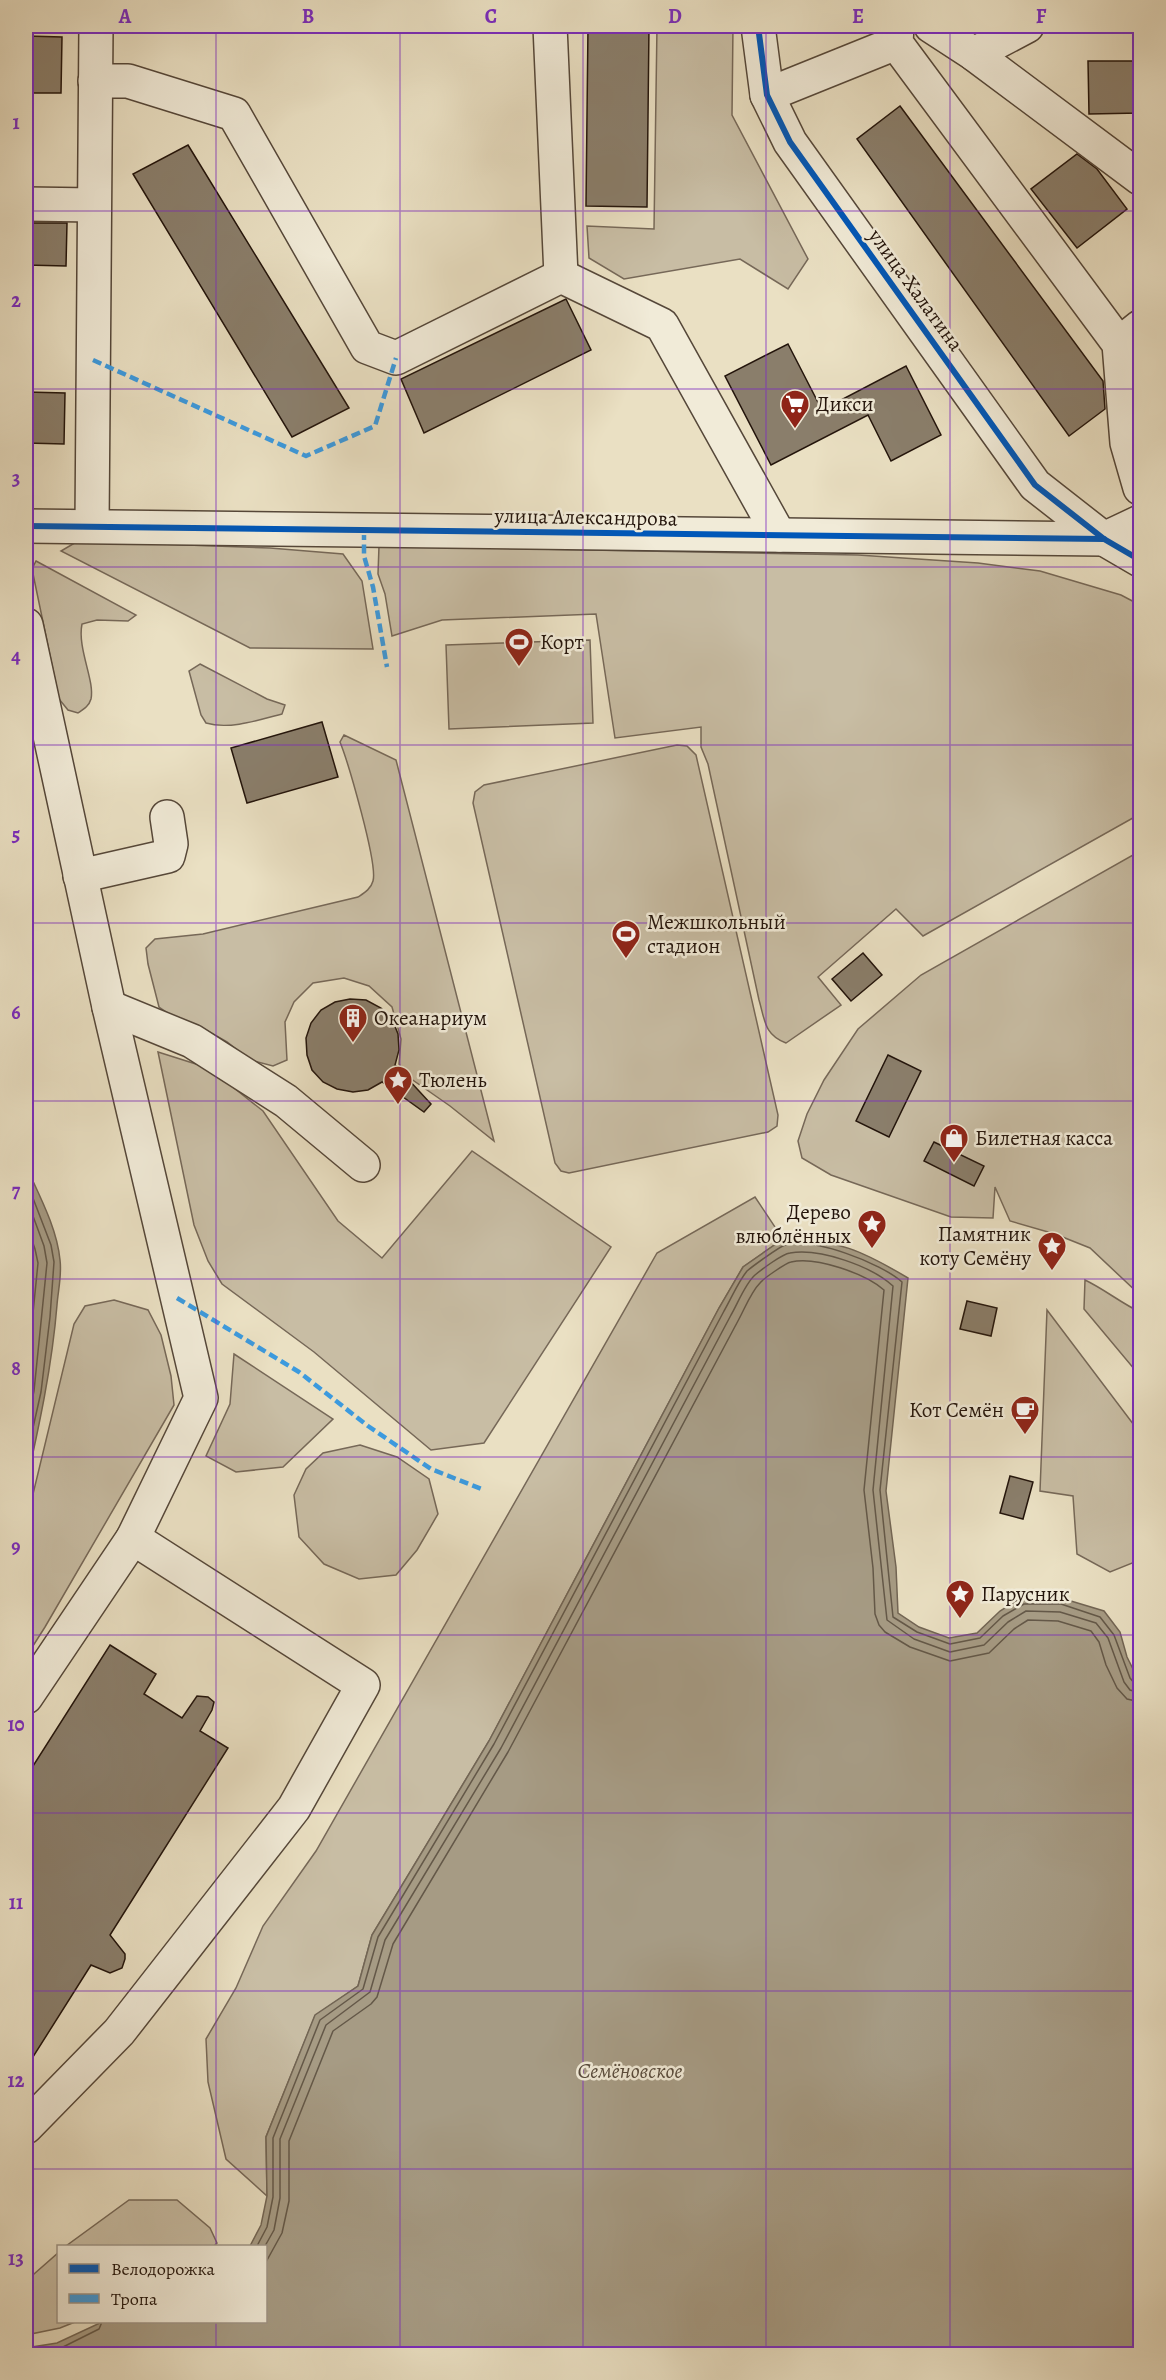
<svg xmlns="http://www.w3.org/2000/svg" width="1166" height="2380" font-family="Alegreya,serif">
	<rect width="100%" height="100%" fill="#eae0c3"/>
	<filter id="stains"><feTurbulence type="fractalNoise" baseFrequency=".00333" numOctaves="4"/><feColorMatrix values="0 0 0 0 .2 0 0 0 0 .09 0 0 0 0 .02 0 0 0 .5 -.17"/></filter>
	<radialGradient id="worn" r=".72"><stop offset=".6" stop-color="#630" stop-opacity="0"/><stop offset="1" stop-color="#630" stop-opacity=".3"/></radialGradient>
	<!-- green -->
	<g fill="#c8bda4" stroke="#766858" stroke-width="1.5">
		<path d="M 657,26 L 733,26 L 732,115 L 808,259 L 788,289 L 740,259 L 624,279 L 589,258 L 587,226 L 654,229 Z"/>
		<path d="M 78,541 L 270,548 L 343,554 L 362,581 L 373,649 L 250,648 L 61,551 Z"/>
		<path d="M 379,546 L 858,555 L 978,563 L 1040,571 L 1121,595 L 1140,605 L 1140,814 L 923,936 L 896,909 L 818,977 L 841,1005 L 786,1043 C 764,1035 765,1020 759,1000 L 708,764 L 701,747 L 701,727 L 615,738 L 596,614 L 442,620 L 392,636 L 385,594 L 378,574 Z"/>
		<path d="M 36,561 L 136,615 L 128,621 L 97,620 L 82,624 C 77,648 95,681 91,699 C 89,706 84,709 78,713 L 68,710 L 59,699 L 32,569 Z"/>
		<path d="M 590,640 L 593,723 L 449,729 L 446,645 Z"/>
		<path d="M 200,664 L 267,699 L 285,705 L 282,714 C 259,720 229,730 206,723 L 201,715 L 189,671 Z"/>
		<path d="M 344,735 L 396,760 L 494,1141 L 450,1106 L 407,1076 L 399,1064 L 401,1039 L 392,1007 L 369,986 L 344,978 L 313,983 L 294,1002 L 285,1022 L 287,1060 L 273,1066 L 250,1060 L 227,1042 L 204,1029 L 175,1018 L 159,1007 L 148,964 L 146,948 L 155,939 L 203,934 L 358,897 C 364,893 371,889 373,881 C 378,864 348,762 340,742 Z"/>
		<path d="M 677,745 L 687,746 L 696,755 L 778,1115 L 777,1126 L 768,1132 L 569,1173 L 561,1171 L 555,1163 L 473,803 L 475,792 L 484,785 Z"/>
		<path d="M 1140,851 L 1140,1295 L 1090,1248 L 1055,1234 L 1010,1221 L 995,1187 L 993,1218 L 951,1217 L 831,1175 L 802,1158 L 798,1141 L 807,1114 L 824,1080 L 858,1029 L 921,975 Z"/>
		<path d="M 158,1052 L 199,1065 L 229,1084 L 263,1111 L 338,1221 L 382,1258 L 472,1151 L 611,1247 L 484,1443 L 431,1450 L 314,1352 L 222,1284 L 208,1261 L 194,1225 Z"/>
		<path d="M 755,1197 L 783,1239 L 743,1267 L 719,1308 L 489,1741 L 372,1935 L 358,1986 L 315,2016 L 266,2137 L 267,2196 L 226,2159 L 208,2082 L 206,2039 L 236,1988 L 263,1926 L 316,1851 L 657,1253 Z"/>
		<path d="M 1085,1280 C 1104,1289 1121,1303 1140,1312 L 1140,1376 L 1084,1309 Z"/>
		<path d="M 114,1300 L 148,1310 L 161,1335 L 171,1376 L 174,1405 L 45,1627 L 26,1657 L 26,1523 L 74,1324 L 85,1306 Z"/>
		<path d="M 1047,1310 L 1140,1433 L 1140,1602 L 1137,1594 L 1137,1561 L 1110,1572 L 1077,1554 L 1073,1496 L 1040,1491 Z"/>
		<path d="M 234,1354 L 333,1419 L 283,1467 L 236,1472 L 206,1456 L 230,1404 Z"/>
		<path d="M 360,1445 L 397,1457 L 429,1479 L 438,1514 L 417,1550 L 396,1575 L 359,1579 L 324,1564 L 299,1537 L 294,1495 L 306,1469 L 323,1453 Z"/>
		<path d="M 129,2200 L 177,2200 L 210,2228 L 217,2243 L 214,2246 L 66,2246 Z"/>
		<path d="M 58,2253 L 58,2322 L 75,2322 L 60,2328 L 26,2335 L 26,2281 Z"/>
	</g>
	<!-- water -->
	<g fill="#a69b84" stroke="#726554" stroke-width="1.5">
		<path d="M 26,1166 C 39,1195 57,1228 60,1260 C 62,1275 58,1291 57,1305 C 52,1367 39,1426 26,1485 Z"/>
		<path d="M 783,1239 C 837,1239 863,1251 908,1278 L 886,1491 L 896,1567 L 898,1613 L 919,1627 L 949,1638 L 977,1633 L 1000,1611 L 1022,1597 L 1061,1598 L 1104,1611 L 1120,1632 L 1127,1657 L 1140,1683 L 1140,2354 L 26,2354 L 26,2348 L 57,2343 L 102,2322 L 266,2322 L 266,2246 L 250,2246 L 261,2225 L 267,2196 L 266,2137 L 315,2015 L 358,1986 L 372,1935 L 489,1741 L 719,1308 L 743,1267 Z"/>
	</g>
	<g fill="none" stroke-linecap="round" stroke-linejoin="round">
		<!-- shore -->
		<g stroke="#645848" stroke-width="1.5">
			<path d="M 26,1180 L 51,1245 L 54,1262 L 50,1317 L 41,1392 L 26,1459"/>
			<path d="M 26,1197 L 44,1246 L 47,1263 L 34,1391 L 26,1426"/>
			<path d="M 26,1223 L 35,1249 L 38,1263 L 26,1383"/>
			<path d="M 257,2246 L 267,2227 L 273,2197 L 273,2138 L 320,2020 L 363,1989 L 378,1937 L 494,1744 L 724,1311 C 731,1299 738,1282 747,1271 C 753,1266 779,1247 785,1245 C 813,1237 881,1263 902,1282 L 880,1490 L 893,1617 L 917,1632 L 950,1644 L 980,1638 L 1003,1616 L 1024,1604 L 1061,1604 L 1100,1617 L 1114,1635 L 1130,1678 L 1135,1684 L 1140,1685"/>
			<path d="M 265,2246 L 274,2230 L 280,2198 L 280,2139 L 326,2025 L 370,1992 L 385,1940 L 501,1748 L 731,1315 C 738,1303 745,1284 755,1275 C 761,1270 782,1254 790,1253 C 820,1248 871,1266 893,1286 L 873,1490 L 887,1620 L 914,1639 L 950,1652 L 984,1645 L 1008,1622 L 1026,1611 L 1060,1612 L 1096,1623 L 1108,1638 L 1124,1682 L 1130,1690 L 1140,1693"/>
			<path d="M 266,2262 L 282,2233 L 289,2201 L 289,2141 L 333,2031 L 371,2004 L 377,1997 L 393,1944 L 508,1752 L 739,1319 C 745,1308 751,1292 760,1283 C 764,1278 786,1263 791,1262 C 816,1256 866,1274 884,1290 L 864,1490 L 873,1568 L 875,1614 L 879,1625 L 885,1632 L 910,1647 L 950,1661 L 989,1653 L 1014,1629 L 1028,1620 L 1058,1621 L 1091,1631 L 1099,1642 L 1106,1665 L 1117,1688 L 1127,1699 L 1140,1702"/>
			<path d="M 26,2353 L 59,2349 L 99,2329 L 102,2322"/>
		</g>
	</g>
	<!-- building -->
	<g fill="#8a7e6b" stroke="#23140b" stroke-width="1.5">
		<path d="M 588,26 L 649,26 L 647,207 L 586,206 Z"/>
		<path d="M 26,36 L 62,37 L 61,93 L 26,93 Z"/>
		<path d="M 1088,61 L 1140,61 L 1140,113 L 1089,114 Z"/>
		<path d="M 900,106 L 1103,381 L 1105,409 L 1069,436 L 857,139 Z"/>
		<path d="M 188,145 L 349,408 L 292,437 L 133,174 Z"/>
		<path d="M 1077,154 L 1097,169 L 1127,209 L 1077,248 L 1031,189 Z"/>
		<path d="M 26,223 L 67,223 L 66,266 L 26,265 Z"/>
		<path d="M 566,299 L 591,350 L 424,433 L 401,379 Z"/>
		<path d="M 788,344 L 822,410 L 906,366 L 941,435 L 891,461 L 868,415 L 771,465 L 725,376 Z"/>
		<path d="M 26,392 L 65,393 L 64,444 L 26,443 Z"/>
		<path d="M 322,722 L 338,777 L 247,803 L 231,748 Z"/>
		<path d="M 863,953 L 882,975 L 851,1001 L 832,979 Z"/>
		<path d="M 350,999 L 366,1000 L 381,1008 L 392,1019 L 398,1034 L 399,1050 L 395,1065 L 431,1104 L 424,1112 L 382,1082 L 368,1090 L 353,1092 L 337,1089 L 323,1082 L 312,1070 L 307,1055 L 306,1038 L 311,1023 L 321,1010 L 335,1002 Z"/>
		<path d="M 888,1055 L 921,1071 L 889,1137 L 856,1121 Z"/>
		<path d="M 934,1142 L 984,1166 L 974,1186 L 924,1161 Z"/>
		<path d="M 967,1301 L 997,1308 L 991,1336 L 960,1329 Z"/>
		<path d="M 1010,1476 L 1033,1482 L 1023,1519 L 1000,1513 Z"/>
		<path d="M 110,1645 L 156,1674 L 144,1694 L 182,1718 L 197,1696 L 208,1697 L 214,1702 L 212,1710 L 200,1731 L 228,1748 L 110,1935 L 125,1954 L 125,1959 L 122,1968 L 110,1973 L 91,1965 L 26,2068 L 26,1777 Z"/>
	</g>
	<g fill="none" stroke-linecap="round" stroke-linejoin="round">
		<!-- minor casing -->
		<g stroke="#554739" stroke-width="36">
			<g id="minor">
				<path d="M 758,26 L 767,95 L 790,142 L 1035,485 L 1104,539 L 1140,560"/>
				<path d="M 897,26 L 896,43 L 1119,344 L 1127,443 L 1140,488"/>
				<path d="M 931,26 L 974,54 L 1140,178"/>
				<path d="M 974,54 L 1027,26"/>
				<path d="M 95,81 L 128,81 L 234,114 L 367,347 L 396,358 L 561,276 L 550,26"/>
				<path d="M 767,95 L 896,43"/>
				<path d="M 26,204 L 94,205"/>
				<path d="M 561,276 L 662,325 L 779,535"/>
				<path d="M 1119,344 L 1140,327"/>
				<path d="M 26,526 L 1104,539 L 1140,522"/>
				<path d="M 92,526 L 96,26"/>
				<path d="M 26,625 L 109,1007 L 201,1398 L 133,1538 L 26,1697"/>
				<path d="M 80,876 L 168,856 L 171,844 L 167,817"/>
				<path d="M 109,1007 L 192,1041 L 286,1101 L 363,1165"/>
				<path d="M 26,2127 L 119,2032 L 294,1808 L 363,1685 L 133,1538"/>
			</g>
		</g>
		<!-- minor -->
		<use href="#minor" stroke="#f1ebd8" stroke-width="33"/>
		<!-- quiet -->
		<g stroke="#3c9ade" stroke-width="4.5" stroke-dasharray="9 4.5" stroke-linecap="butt">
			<path d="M 93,360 L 306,456 L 375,426 L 396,358"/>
			<path d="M 364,531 L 364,556 L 373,587 L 387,667"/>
			<path d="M 177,1298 L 299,1372 L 368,1426 L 431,1469 L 484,1490"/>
		</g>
		<!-- cycleway casing -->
		<g stroke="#f1ebd8" stroke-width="10">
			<g id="cycleway">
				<path d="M 758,26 L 767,95 L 790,142 L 1035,485 L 1104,539 L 1140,560"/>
				<path d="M 26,526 L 1104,539"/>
			</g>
		</g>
		<!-- cycleway -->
		<use href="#cycleway" stroke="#0057b8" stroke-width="6"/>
	</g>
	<!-- grid -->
	<path fill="none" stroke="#7b2cbf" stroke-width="1.5" stroke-opacity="0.55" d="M 216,26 L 216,2246M 400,26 L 400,2354M 583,26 L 583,2354M 766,26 L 766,2354M 950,26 L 950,2354M 26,211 L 1140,211M 26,389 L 1140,389M 26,567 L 1140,567M 26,745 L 1140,745M 26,923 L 1140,923M 26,1101 L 1140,1101M 26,1279 L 1140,1279M 26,1457 L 1140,1457M 26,1635 L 1140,1635M 26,1813 L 1140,1813M 26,1991 L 1140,1991M 26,2169 L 1140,2169M 216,2322 L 216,2354"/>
	<!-- icons -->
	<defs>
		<g id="supermarket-pin" transform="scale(1.5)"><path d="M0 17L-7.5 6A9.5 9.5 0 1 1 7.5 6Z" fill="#8f2418" stroke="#f1ebd8"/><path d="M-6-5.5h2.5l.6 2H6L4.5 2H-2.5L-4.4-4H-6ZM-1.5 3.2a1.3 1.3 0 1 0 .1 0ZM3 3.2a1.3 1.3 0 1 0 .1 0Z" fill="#fff"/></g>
		<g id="stadium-pin" transform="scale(1.5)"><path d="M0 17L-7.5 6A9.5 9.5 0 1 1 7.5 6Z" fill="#8f2418" stroke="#f1ebd8"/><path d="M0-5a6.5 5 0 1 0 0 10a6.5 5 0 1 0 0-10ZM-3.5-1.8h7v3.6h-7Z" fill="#fff"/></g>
		<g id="building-pin" transform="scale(1.5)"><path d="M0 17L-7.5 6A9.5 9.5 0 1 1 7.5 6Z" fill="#8f2418" stroke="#f1ebd8"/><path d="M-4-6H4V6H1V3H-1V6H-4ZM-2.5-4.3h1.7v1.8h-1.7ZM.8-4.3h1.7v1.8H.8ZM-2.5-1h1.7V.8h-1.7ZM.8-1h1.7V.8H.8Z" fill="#fff"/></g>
		<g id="sight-pin" transform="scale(1.5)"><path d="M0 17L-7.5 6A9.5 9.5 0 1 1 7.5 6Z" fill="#8f2418" stroke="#f1ebd8"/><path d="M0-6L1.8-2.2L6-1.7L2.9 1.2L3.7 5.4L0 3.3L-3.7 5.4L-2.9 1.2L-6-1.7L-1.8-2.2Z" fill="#fff"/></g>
		<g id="shop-pin" transform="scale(1.5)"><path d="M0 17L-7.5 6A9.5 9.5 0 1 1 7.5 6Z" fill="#8f2418" stroke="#f1ebd8"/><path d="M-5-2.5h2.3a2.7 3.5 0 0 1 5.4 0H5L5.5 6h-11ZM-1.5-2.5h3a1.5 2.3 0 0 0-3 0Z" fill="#fff"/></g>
		<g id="cafe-pin" transform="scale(1.5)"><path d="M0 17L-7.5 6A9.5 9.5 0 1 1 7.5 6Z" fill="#8f2418" stroke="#f1ebd8"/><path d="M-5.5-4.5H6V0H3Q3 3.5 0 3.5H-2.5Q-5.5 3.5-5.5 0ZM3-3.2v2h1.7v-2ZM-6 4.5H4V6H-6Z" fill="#fff"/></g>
	</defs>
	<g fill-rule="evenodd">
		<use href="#supermarket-pin" x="795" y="404"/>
		<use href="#stadium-pin" x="519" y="642"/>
		<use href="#stadium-pin" x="626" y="934"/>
		<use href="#building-pin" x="353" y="1018"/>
		<use href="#sight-pin" x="398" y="1080"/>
		<use href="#shop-pin" x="954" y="1138"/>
		<use href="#sight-pin" x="872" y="1224"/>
		<use href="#sight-pin" x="1052" y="1246"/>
		<use href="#cafe-pin" x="1025" y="1410"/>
		<use href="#sight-pin" x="960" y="1594"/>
	</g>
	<g text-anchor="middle" stroke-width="5" stroke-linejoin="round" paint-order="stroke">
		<!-- street labels -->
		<g font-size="21" fill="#23140b" stroke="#f1ebd8">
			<text transform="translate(916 290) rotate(54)" y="7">улица Халатина</text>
			<text transform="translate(586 517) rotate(1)" y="7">улица Александрова</text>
		</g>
		<!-- poi labels -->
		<g font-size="21" fill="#23140b" stroke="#f1ebd8" text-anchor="start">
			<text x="816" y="411">Дикси</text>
			<text x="540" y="649">Корт</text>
			<text x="647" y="929">Межшкольный<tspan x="647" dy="24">стадион</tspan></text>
			<text x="374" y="1025">Океанариум</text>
			<text x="419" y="1087">Тюлень</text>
			<text x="975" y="1145">Билетная касса</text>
			<text x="851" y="1219" text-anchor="end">Дерево<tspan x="851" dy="24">влюблённых</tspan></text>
			<text x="1031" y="1241" text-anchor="end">Памятник<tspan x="1031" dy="24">коту Семёну</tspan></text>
			<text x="1004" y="1417" text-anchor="end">Кот Семён</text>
			<text x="981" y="1601">Парусник</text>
		</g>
		<!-- water labels -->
		<g font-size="22" font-style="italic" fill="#574a3b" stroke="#f1ebd8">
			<text x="630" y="2078">Семёновское</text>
		</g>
	</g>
	<!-- margin -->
	<rect width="1166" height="2380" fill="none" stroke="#eae0c3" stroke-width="66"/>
	<!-- legend -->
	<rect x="57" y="2245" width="210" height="78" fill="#f1ebd8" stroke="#9f9586" stroke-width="1.5"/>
	<rect x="69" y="2264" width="30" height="9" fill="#0057b8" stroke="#9f9586" stroke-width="1.5"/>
	<text x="111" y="2275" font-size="18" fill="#23140b">Велодорожка</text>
	<rect x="69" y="2294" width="30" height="9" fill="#3c9ade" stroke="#9f9586" stroke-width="1.5"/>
	<text x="111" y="2305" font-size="18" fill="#23140b">Тропа</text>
	<rect x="33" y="33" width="1100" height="2314" fill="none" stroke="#7b2cbf" stroke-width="2"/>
	<g font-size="20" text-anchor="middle" font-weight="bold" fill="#7b2cbf">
		<text x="125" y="23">A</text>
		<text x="308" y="23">B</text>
		<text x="491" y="23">C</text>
		<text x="675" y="23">D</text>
		<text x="858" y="23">E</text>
		<text x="1041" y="23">F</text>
		<text x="16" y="129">1</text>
		<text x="16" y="307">2</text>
		<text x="16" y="485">3</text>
		<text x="16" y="663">4</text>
		<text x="16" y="841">5</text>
		<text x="16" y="1019">6</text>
		<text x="16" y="1197">7</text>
		<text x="16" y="1375">8</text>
		<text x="16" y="1553">9</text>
		<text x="16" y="1731">10</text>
		<text x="16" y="1909">11</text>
		<text x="16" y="2087">12</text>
		<text x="16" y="2265">13</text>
	</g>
	<rect width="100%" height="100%" filter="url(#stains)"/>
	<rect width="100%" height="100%" fill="url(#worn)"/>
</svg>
